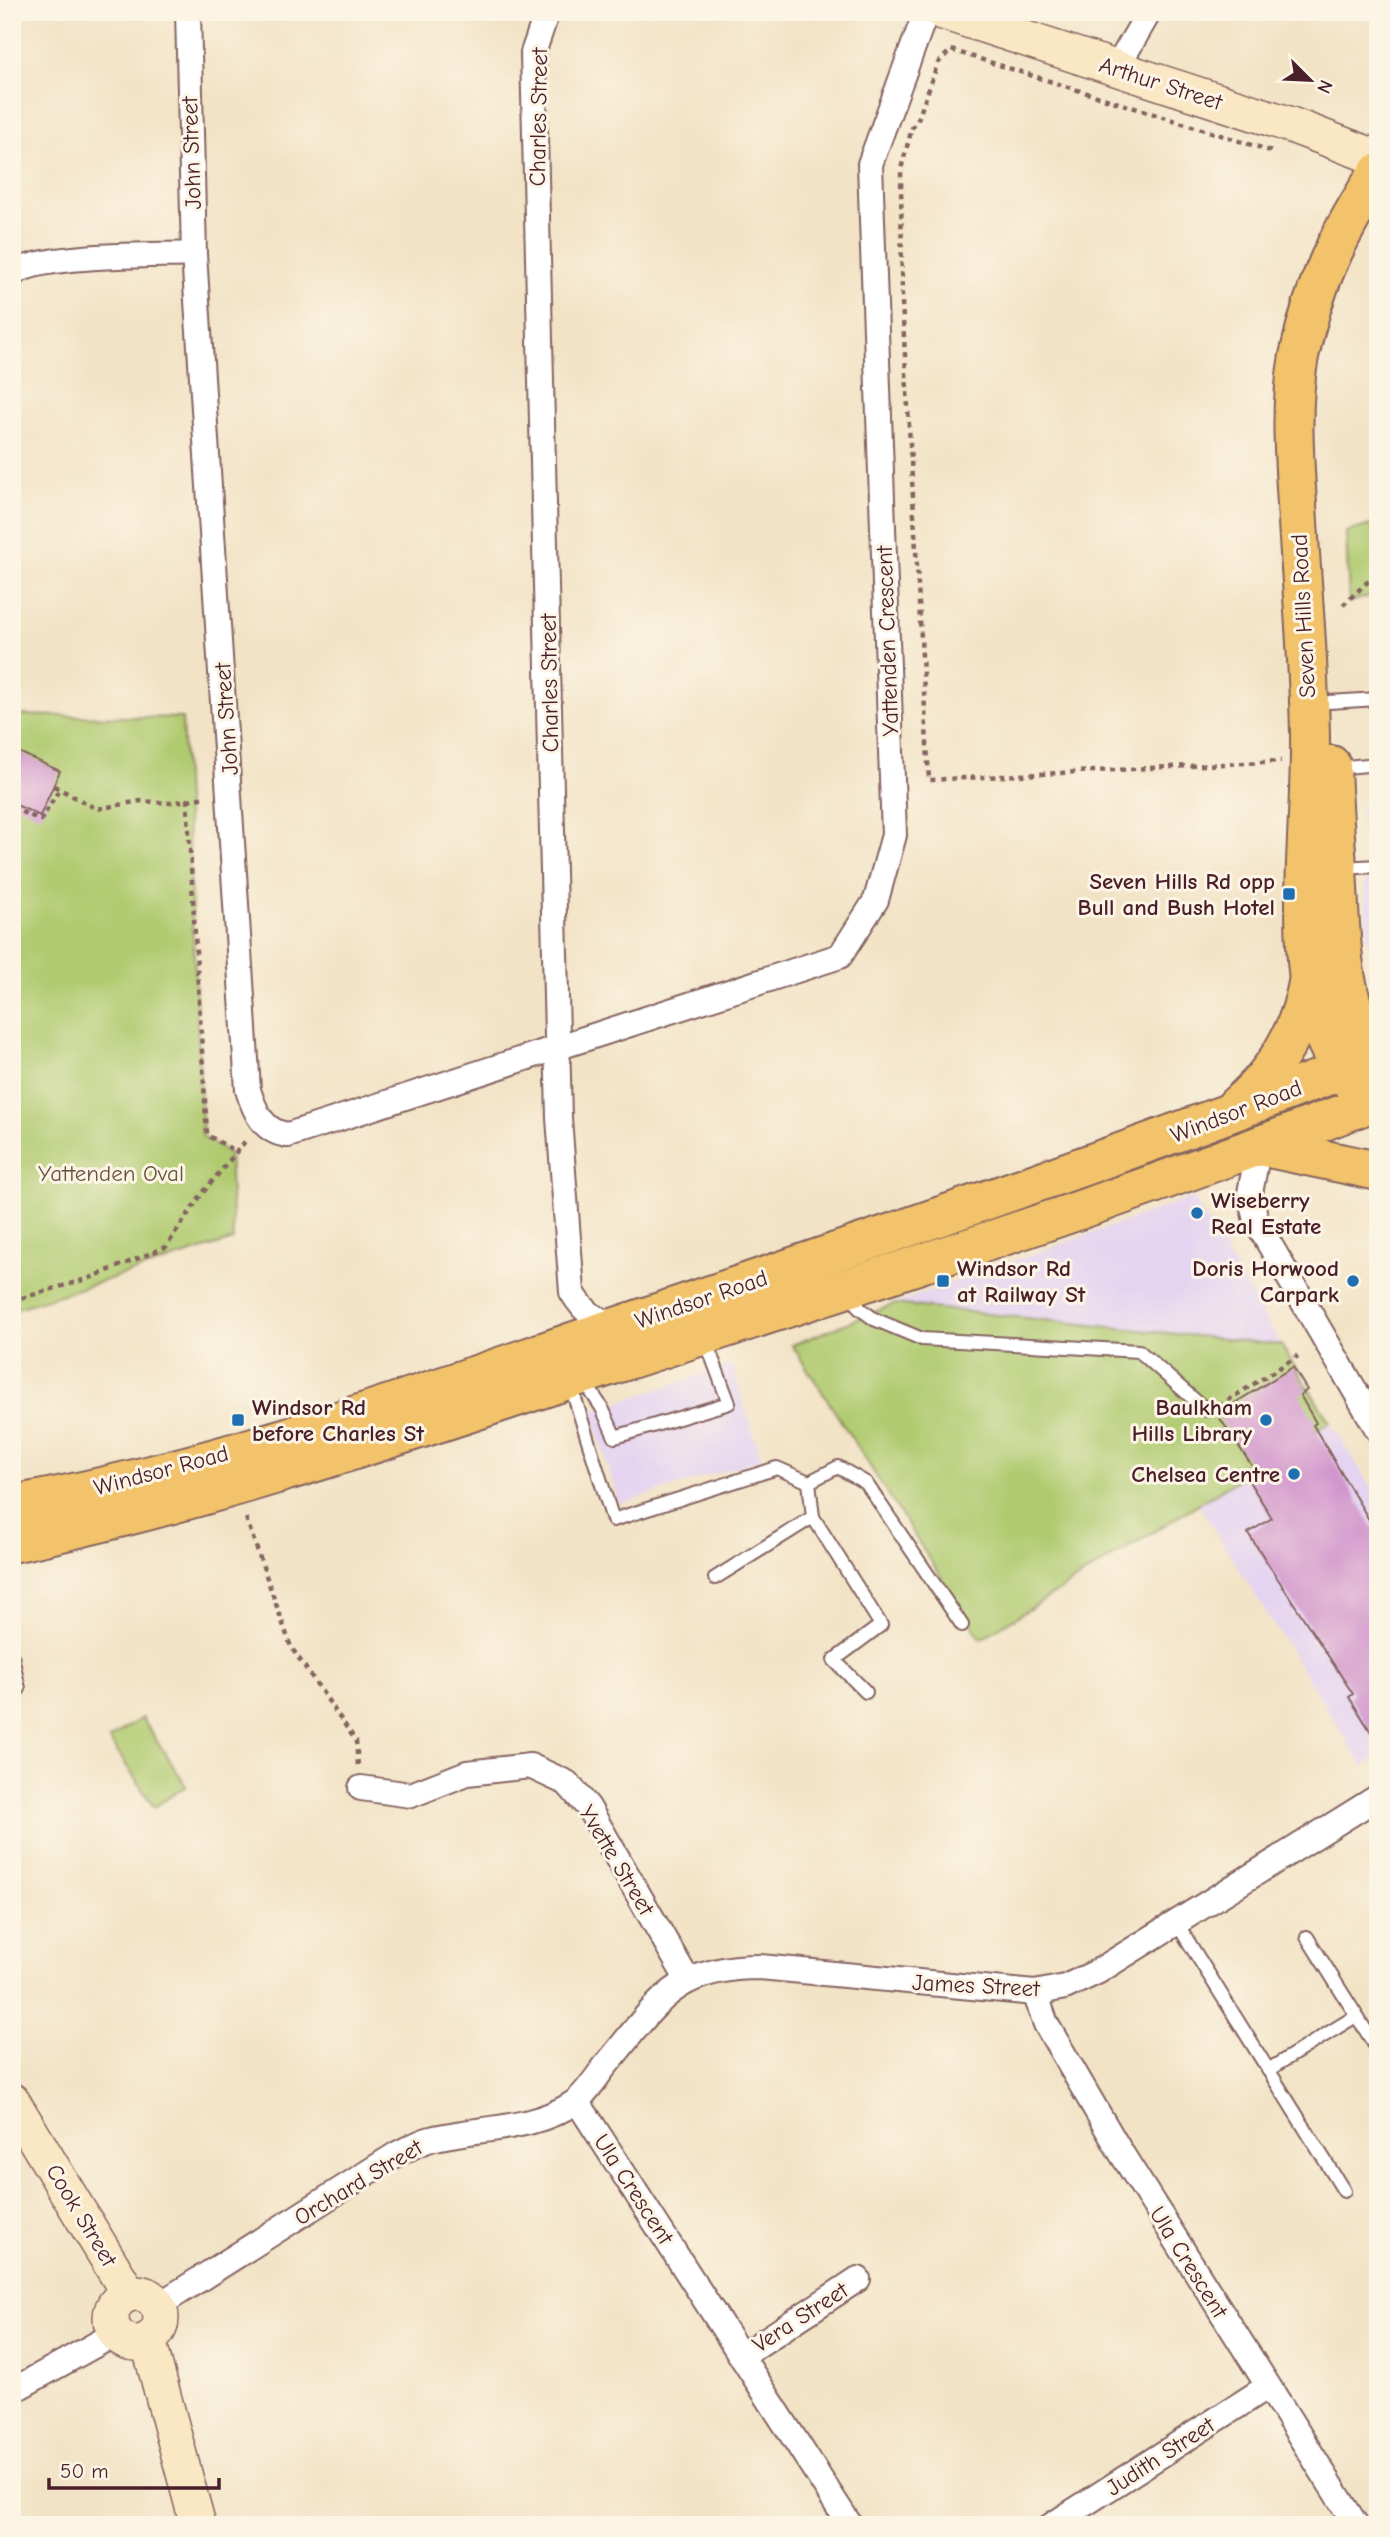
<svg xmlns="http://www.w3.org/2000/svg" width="1390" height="2537" font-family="'Comic Neue',sans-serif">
	<rect width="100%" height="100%" fill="#fcf5e5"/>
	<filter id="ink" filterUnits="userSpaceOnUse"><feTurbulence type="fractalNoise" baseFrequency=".0143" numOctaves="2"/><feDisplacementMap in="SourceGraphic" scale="14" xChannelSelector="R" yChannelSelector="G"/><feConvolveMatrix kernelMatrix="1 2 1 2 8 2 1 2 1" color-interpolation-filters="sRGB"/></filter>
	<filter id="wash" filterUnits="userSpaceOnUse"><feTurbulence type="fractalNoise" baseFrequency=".00686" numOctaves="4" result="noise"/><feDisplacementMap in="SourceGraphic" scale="28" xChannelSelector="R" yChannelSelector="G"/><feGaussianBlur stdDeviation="1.57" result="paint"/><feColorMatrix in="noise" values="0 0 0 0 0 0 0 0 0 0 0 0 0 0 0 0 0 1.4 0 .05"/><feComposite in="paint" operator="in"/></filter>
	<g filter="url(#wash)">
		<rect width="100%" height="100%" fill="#f2e3c6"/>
		<!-- built -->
		<g fill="#e4d3f1">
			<path d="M 1378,803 L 1378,965 L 1367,934 L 1361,808 Z"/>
			<path d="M 1193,1197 L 1281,1345 L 894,1304 Z"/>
			<path d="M 732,1365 L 761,1459 L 619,1504 L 591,1411 Z"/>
			<path d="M 1330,1422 L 1378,1498 L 1378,1757 L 1363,1766 L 1198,1504 Z"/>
		</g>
		<!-- green -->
		<g fill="#b0ca6f" stroke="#7d744d" stroke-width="2">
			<path d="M 1378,523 L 1378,594 L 1349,602 L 1346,532 Z"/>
			<path d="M 12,715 L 182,718 L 203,1137 L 229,1153 L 233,1240 L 12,1310 Z"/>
			<path d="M 894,1304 L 1281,1345 L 1330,1422 L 981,1639 L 792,1345 Z"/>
			<path d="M 142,1718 L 186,1786 L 154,1807 L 109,1739 Z"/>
		</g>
		<g id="blocks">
			<!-- building -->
			<g fill="#d296cd">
				<path d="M 12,749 L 60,771 L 40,816 L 12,803 Z"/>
				<path d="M 1293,1367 L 1307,1390 L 1300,1395 L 1316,1423 L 1313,1425 L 1378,1535 L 1378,1743 L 1349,1697 L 1353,1694 L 1248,1533 L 1272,1518 L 1245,1475 L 1254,1469 L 1217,1414 Z"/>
			</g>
		</g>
	</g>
	<g filter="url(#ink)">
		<use href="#blocks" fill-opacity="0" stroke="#856461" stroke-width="2"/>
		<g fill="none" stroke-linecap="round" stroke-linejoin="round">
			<!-- lane casing -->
			<g stroke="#856461" stroke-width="16">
				<g id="lane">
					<path d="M 1329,702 L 1378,699"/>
					<path d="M 1335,768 L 1378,764"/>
					<path d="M 1341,868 L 1378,866"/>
					<path d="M 852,1291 L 859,1308 L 874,1319 L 922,1339 L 1139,1351 L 1206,1410"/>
					<path d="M 582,1378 L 602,1408 L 615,1437 L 729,1403 L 705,1339"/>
					<path d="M 570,1383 L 613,1520 L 777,1468 L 809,1482 L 838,1467 L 866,1483 L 962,1625"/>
					<path d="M 809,1482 L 813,1517 L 881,1625 L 834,1660 L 866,1692"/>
					<path d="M 715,1578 L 813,1517"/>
					<path d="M 12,1656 L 19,1689 L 12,1691"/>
					<path d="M 1176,1922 L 1344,2191"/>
					<path d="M 1307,1937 L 1378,2050"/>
					<path d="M 1268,2070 L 1356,2016"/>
				</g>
			</g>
			<!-- street casing -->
			<g stroke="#856461" stroke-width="28">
				<g id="street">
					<path d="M 188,12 L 194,254 L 248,1090 C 255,1112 263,1132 288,1135 L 840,956 L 876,900 L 894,835 L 870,164 L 926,12"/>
					<path d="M 547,12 L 533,53 L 559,1118 L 572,1292 C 586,1315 596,1321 622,1325"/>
					<path d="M 1116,69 L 1149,12"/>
					<path d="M 12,275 C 35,253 158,256 194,254"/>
					<path d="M 1259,1146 L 1250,1193 L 1256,1221 L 1378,1430"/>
					<path d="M 361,1788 L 411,1795 L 467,1773 L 530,1766 L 567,1783 L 588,1807 L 687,1979"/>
					<path d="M 1035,1993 L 1046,2024 L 1120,2151 L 1356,2525"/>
					<path d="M 577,2101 L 850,2525"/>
					<path d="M 155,2301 L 170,2298 L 397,2154 C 408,2149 419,2142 431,2139 C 479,2127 533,2131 575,2102 C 587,2093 597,2076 606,2065 C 657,2004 673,1967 760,1967 L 1035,1993 L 1065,1987 L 1097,1972 L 1378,1797"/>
					<path d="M 743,2355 L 858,2279"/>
					<path d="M 12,2391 L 104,2340 L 121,2338"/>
					<path d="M 1052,2525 L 1267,2387"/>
				</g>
			</g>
			<!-- secondary casing -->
			<g stroke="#856461" stroke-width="38">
				<g id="secondary">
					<path d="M 943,12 L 1291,125 L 1378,158"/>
					<path d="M 12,2101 L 129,2294"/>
					<circle cx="136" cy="2318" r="25"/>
					<path d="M 148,2340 L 198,2525"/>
				</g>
			</g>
			<!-- primary casing -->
			<g stroke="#856461" stroke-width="42">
				<g id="primary">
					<path d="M 1331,765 C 1332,799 1335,833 1337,867 C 1341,934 1338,1002 1378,1060"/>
					<path d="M 1357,1089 C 1330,1058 1314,1021 1309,980 C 1299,899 1311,817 1310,736 C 1309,659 1301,581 1297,504 C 1294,456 1290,404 1299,356 C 1315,281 1337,237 1378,173"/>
					<path d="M 1236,1106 C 1275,1073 1299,1033 1308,983"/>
					<path d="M 1259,1146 L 1378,1171"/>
					<path d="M 12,1505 C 222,1468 421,1393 622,1325 C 875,1239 1129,1154 1378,1056"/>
					<path d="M 12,1543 C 221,1499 425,1427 628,1360 C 879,1278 1132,1197 1378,1100"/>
				</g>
			</g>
			<!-- path -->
			<g stroke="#856461" stroke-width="4.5" stroke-dasharray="5 5" stroke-linecap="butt">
				<path d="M 1271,151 L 951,50 L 938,63 L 917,122 L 912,128 L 901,169 L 902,302 L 929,780 L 1281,761"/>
				<path d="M 1343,605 L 1378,572"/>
				<path d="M 54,786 L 97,809 L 140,801 L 170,803 L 206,797"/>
				<path d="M 187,799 L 207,1135 L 235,1151"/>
				<path d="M 12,808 L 41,820 L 59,790"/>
				<path d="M 12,1301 L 90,1278 L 166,1247 L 201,1195 L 247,1139"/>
				<path d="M 1219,1406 L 1298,1356"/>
				<path d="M 246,1518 L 291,1647 L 356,1741 L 358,1766"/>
			</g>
			<!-- lane -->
			<use href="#lane" stroke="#fff" stroke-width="12"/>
			<!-- street -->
			<use href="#street" stroke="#fff" stroke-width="24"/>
			<!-- secondary -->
			<use href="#secondary" stroke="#fae7c3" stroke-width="35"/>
			<!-- primary -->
			<use href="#primary" stroke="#f2c36a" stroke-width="38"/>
		</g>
	</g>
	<!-- markers -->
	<g fill="#1f6fb2" stroke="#fcf5e5" stroke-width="2.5">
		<rect x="1282" y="887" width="14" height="14" rx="3.5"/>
		<circle cx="1197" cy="1213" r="7"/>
		<rect x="936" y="1274" width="14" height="14" rx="3.5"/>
		<circle cx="1353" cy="1281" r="7"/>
		<rect x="231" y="1413" width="14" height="14" rx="3.5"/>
		<circle cx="1266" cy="1420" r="7"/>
		<circle cx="1294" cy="1474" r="7"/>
	</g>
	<g text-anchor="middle" stroke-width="6" stroke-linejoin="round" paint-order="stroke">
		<!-- street labels -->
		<g font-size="23" fill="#4a1f2b" stroke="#fcf5e5">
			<text transform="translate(1161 83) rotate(18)" y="8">Arthur Street</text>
			<text transform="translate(538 117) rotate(-89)" y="8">Charles Street</text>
			<text transform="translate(191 153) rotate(-92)" y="8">John Street</text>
			<text transform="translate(1303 616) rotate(-93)" y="8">Seven Hills Road</text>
			<text transform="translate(887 641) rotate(-92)" y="8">Yattenden Crescent</text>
			<text transform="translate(549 683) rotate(-91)" y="8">Charles Street</text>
			<text transform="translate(226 719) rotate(-94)" y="8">John Street</text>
			<text transform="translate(1236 1111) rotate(-21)" y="8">Windsor Road</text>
			<text transform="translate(701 1299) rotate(-19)" y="8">Windsor Road</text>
			<text transform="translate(161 1470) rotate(-15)" y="8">Windsor Road</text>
			<text transform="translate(617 1860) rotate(59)" y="8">Yvette Street</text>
			<text transform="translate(976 1985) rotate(3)" y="8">James Street</text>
			<text transform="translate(358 2182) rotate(-31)" y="8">Orchard Street</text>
			<text transform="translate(634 2189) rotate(57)" y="8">Ula Crescent</text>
			<text transform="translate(82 2215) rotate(59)" y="8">Cook Street</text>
			<text transform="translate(1189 2262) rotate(58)" y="8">Ula Crescent</text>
			<text transform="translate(800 2317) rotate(-33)" y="8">Vera Street</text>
			<text transform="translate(1160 2456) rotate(-33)" y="8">Judith Street</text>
		</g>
		<!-- poi labels -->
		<g font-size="23" font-weight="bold" fill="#4a1f2b" stroke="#fcf5e5" text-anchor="end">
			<text x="1275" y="889">Seven Hills Rd opp<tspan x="1275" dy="26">Bull and Bush Hotel</tspan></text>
			<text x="1211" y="1208" text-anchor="start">Wiseberry<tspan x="1211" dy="26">Real Estate</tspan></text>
			<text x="957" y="1276" text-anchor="start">Windsor Rd<tspan x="957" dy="26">at Railway St</tspan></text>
			<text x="1339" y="1276">Doris Horwood<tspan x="1339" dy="26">Carpark</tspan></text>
			<text x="252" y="1415" text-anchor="start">Windsor Rd<tspan x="252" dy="26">before Charles St</tspan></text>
			<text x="1252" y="1415">Baulkham<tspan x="1252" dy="26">Hills Library</tspan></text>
			<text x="1280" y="1482">Chelsea Centre</text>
		</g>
		<!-- park labels -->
		<g font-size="23" fill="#69523f" stroke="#fcf5e5">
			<text x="111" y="1181">Yattenden Oval</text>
		</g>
	</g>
	<!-- margin -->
	<rect width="1390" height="2537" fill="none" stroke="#fcf5e5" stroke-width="42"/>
	<!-- north arrow -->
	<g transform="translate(1310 80) rotate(114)" stroke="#fcf5e5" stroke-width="5" paint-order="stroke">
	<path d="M0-5L12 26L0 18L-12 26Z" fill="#4a1f2b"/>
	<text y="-10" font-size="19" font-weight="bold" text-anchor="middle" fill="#4a1f2b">N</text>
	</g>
	<!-- scale -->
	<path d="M49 2478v10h170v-10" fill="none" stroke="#4a1f2b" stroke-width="3.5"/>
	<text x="60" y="2478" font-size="21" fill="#4a1f2b" stroke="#fcf5e5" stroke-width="5" paint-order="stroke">50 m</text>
</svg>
